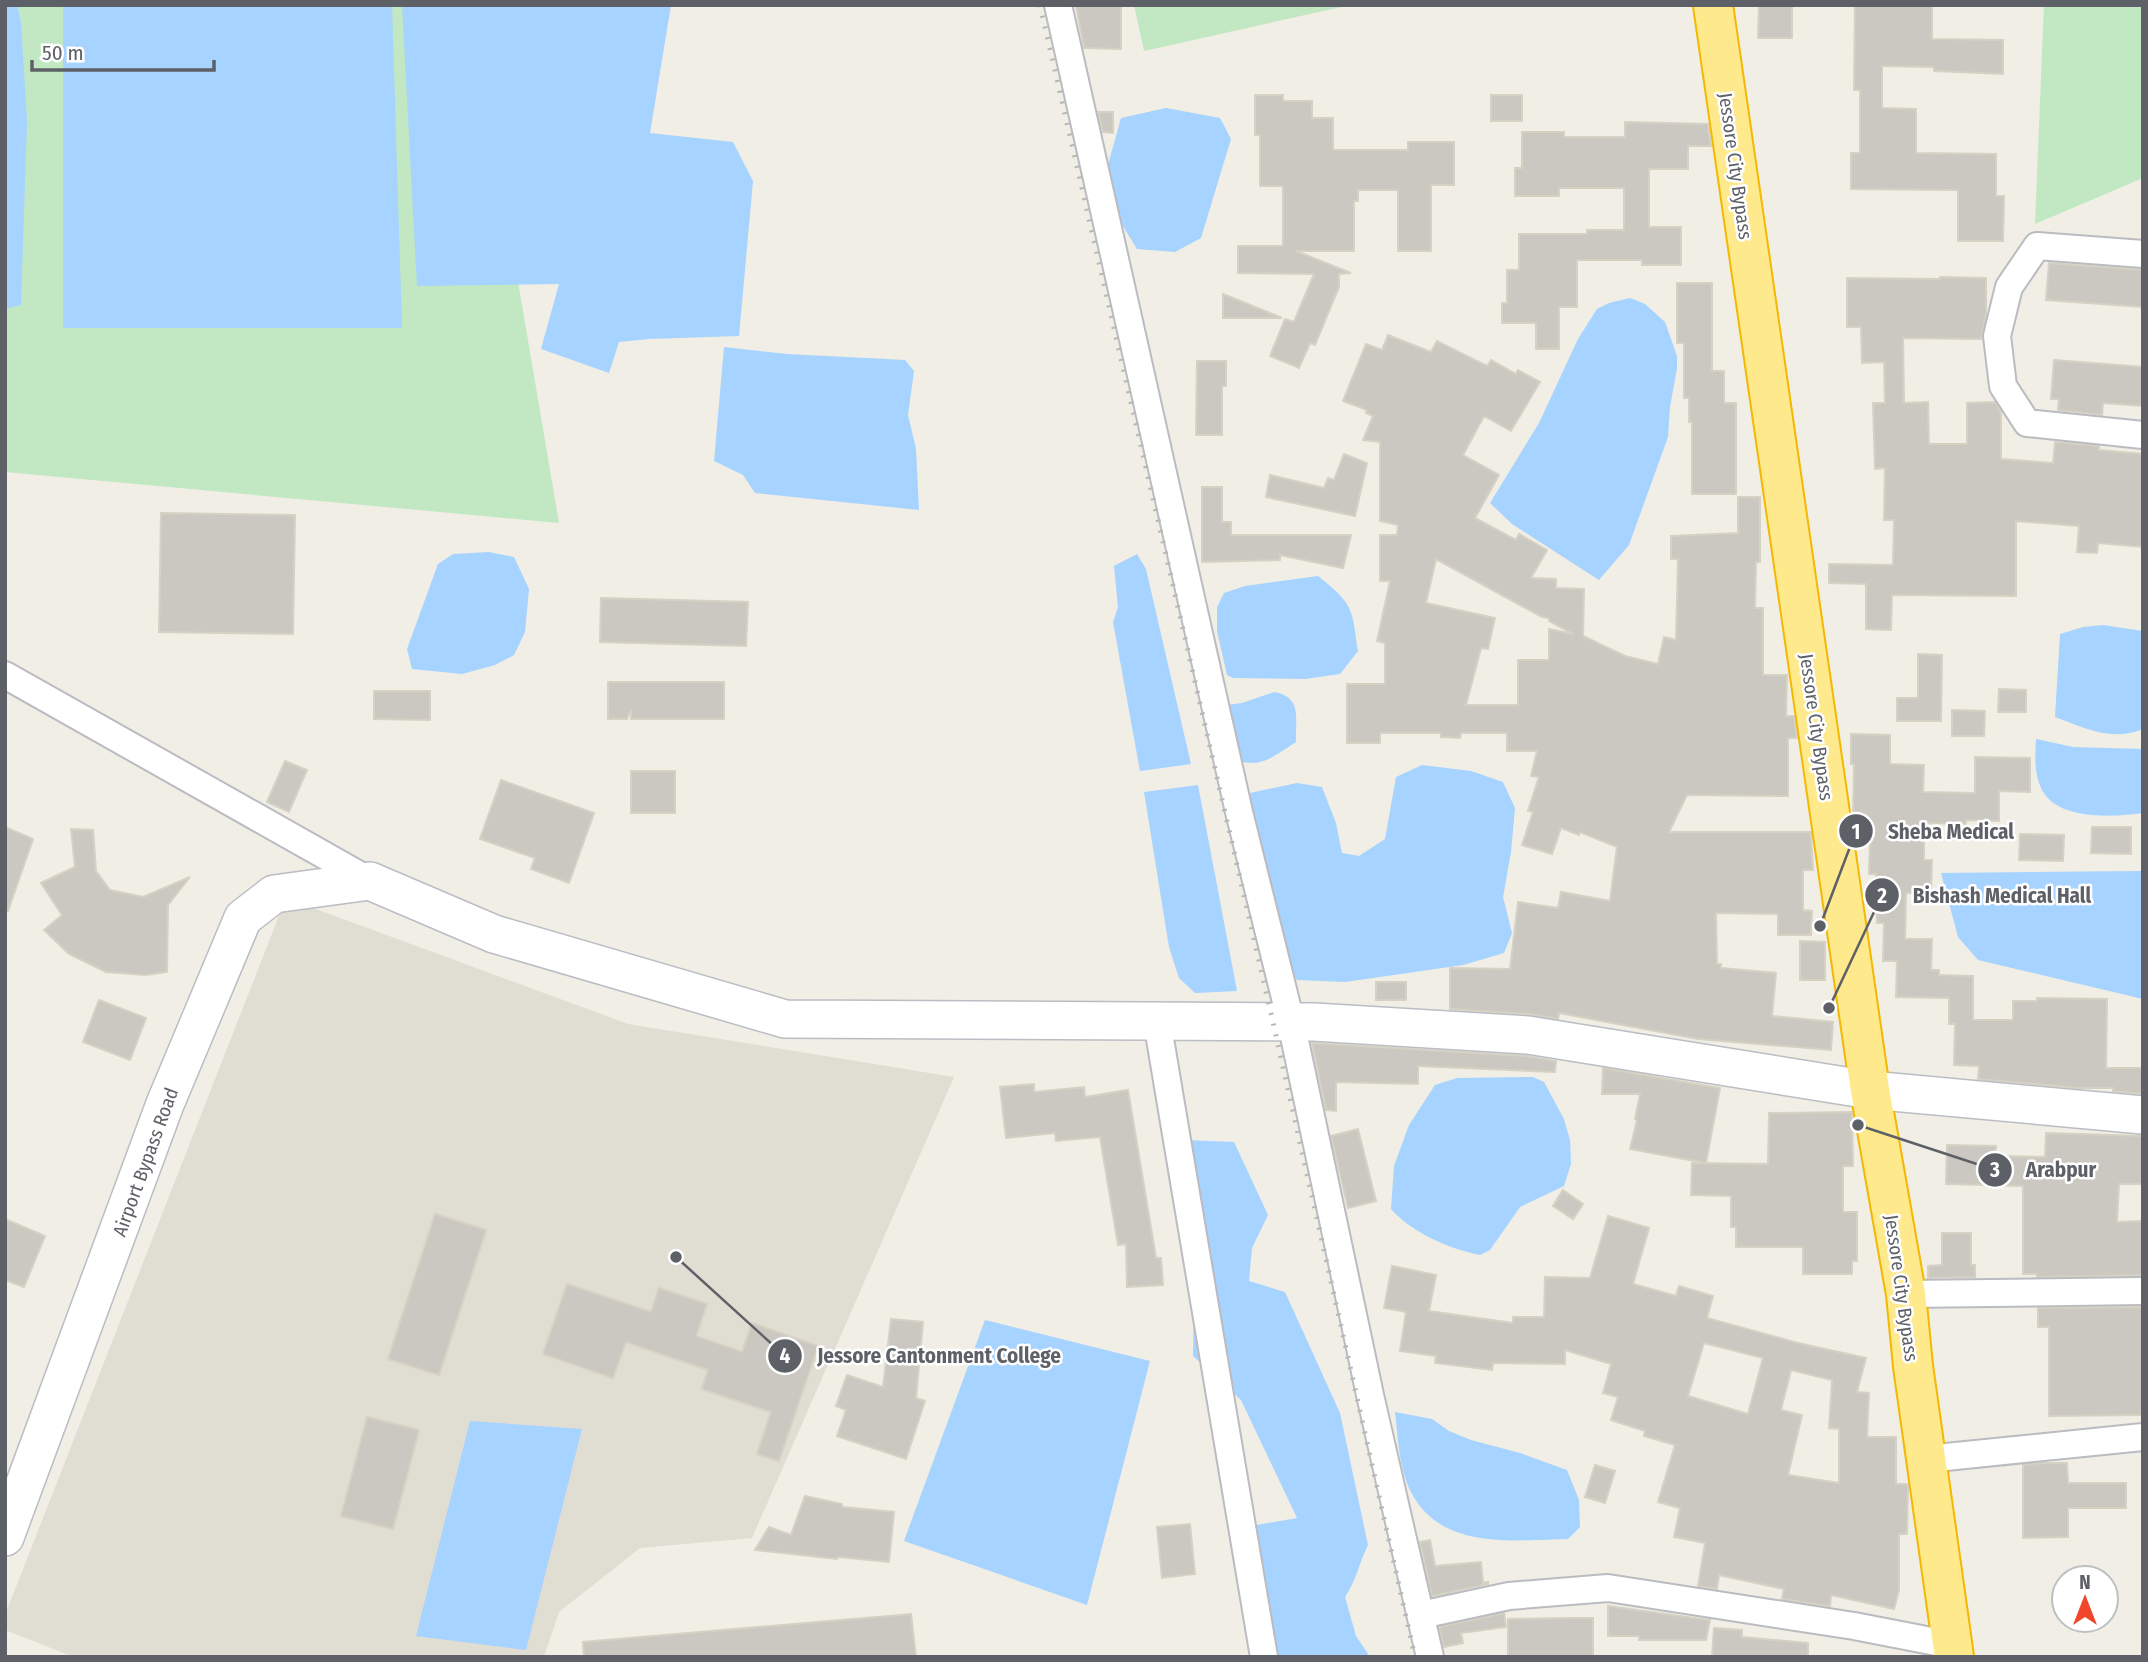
<svg xmlns="http://www.w3.org/2000/svg" width="2148" height="1662" font-family="'Fira Sans Condensed',sans-serif">
	<rect width="100%" height="100%" fill="#f0eee5"/>
	<!-- education -->
	<path fill="#e0ddd3" fill-rule="evenodd" d="M 286,898 L 628,1024 L 954,1077 L 752,1538 L 640,1548 L 559,1612 L 544,1657 L 74,1657 L 5,1630 L 5,1615 ZM 567,1284 L 637,1308 L 613,1378 L 543,1354 ZM 659,1288 L 707,1304 L 687,1363 L 639,1347 ZM 718,1343 L 742,1352 L 793,1420 L 702,1389 ZM 367,1417 L 419,1430 L 393,1529 L 341,1515 ZM 769,1419 L 791,1426 L 779,1461 L 757,1454 Z"/>
	<!-- green -->
	<g fill="#c1e8c3">
		<path d="M 5,5 L 471,5 L 559,523 L 5,472 Z"/>
		<path d="M 1134,5 L 1350,5 L 1144,51 Z"/>
		<path d="M 2044,5 L 2143,5 L 2143,178 L 2035,224 Z"/>
	</g>
	<!-- water -->
	<g fill="#a6d3ff">
		<path d="M 5,5 L 17,5 L 21,22 L 27,121 L 21,305 L 5,309 Z"/>
		<path d="M 63,5 L 392,5 L 402,328 L 63,328 Z"/>
		<path d="M 402,5 L 671,5 L 650,133 L 733,142 L 753,181 L 739,336 L 649,339 L 619,342 L 609,373 L 541,349 L 559,284 L 417,286 Z"/>
		<path d="M 1166,108 L 1220,118 L 1231,139 L 1201,238 L 1175,252 L 1137,249 L 1118,218 L 1108,165 L 1121,118 Z"/>
		<path d="M 1630,298 L 1645,304 L 1665,322 L 1677,356 L 1677,368 L 1670,407 L 1668,437 L 1629,545 L 1599,580 L 1512,524 L 1490,503 L 1539,423 L 1578,339 L 1597,309 L 1609,303 Z"/>
		<path d="M 724,347 L 787,354 L 905,360 L 914,371 L 908,415 L 916,449 L 919,510 L 755,493 L 743,475 L 714,461 Z"/>
		<path d="M 489,552 L 514,557 L 529,589 L 525,632 L 514,655 L 495,665 L 462,674 L 412,669 L 407,649 L 438,564 L 453,554 Z"/>
		<path d="M 1137,554 L 1146,569 L 1191,764 L 1140,771 L 1113,622 L 1118,607 L 1114,566 Z"/>
		<path d="M 1318,576 C 1353,604 1352,607 1358,651 L 1340,674 L 1305,679 L 1233,678 L 1227,675 L 1217,631 L 1217,607 L 1224,593 L 1245,586 Z"/>
		<path d="M 2103,625 L 2143,631 L 2143,729 C 2111,742 2085,728 2055,717 L 2060,634 L 2083,627 Z"/>
		<path d="M 1274,692 C 1303,697 1295,719 1296,742 C 1277,754 1258,771 1236,759 L 1227,705 L 1242,703 Z"/>
		<path d="M 2036,739 L 2073,747 L 2143,749 L 2143,813 C 2113,817 2056,821 2041,788 C 2034,773 2035,755 2036,739 Z"/>
		<path d="M 1422,765 L 1471,771 L 1503,782 L 1515,808 L 1511,852 L 1503,897 L 1512,933 L 1504,953 L 1463,965 L 1345,982 L 1297,980 L 1286,965 L 1254,836 L 1250,793 L 1297,783 L 1322,787 L 1336,823 L 1342,853 L 1359,856 L 1385,839 L 1396,777 Z"/>
		<path d="M 1198,785 L 1237,991 L 1195,993 L 1179,978 L 1169,947 L 1144,792 Z"/>
		<path d="M 2143,871 L 2143,999 L 1978,960 L 1958,937 L 1941,873 Z"/>
		<path d="M 1533,1077 L 1544,1082 L 1564,1119 L 1570,1140 L 1571,1164 L 1564,1186 L 1520,1207 L 1490,1250 L 1480,1255 C 1450,1249 1412,1233 1391,1209 L 1394,1166 L 1409,1125 L 1435,1085 L 1457,1078 Z"/>
		<path d="M 1183,1140 L 1234,1142 L 1268,1215 L 1252,1248 L 1249,1281 L 1285,1292 L 1340,1413 L 1368,1545 C 1359,1563 1357,1579 1345,1597 L 1356,1636 L 1370,1657 L 1251,1657 L 1230,1544 L 1233,1529 L 1297,1518 L 1241,1400 L 1193,1356 L 1194,1290 Z"/>
		<path d="M 985,1320 L 1150,1361 L 1087,1605 L 904,1541 Z"/>
		<path d="M 1395,1412 L 1432,1419 L 1449,1431 L 1471,1440 L 1520,1453 L 1567,1470 L 1579,1500 L 1580,1527 L 1568,1539 C 1514,1540 1441,1551 1411,1492 C 1399,1468 1398,1438 1395,1412 Z"/>
		<path d="M 470,1421 L 582,1429 L 526,1650 L 416,1636 Z"/>
	</g>
	<!-- building -->
	<g fill="#cbc8c2" stroke="#d5d1c3" stroke-width="2" fill-rule="evenodd">
		<path d="M 1076,5 L 1121,5 L 1121,49 L 1084,48 Z"/>
		<path d="M 1759,5 L 1792,5 L 1792,38 L 1758,38 Z"/>
		<path d="M 1855,5 L 1932,5 L 1932,39 L 2003,40 L 2003,74 L 1934,71 L 1934,67 L 1882,66 L 1882,108 L 1916,109 L 1916,153 L 1996,154 L 1996,196 L 2004,196 L 2003,241 L 1958,241 L 1958,190 L 1851,189 L 1851,153 L 1860,153 L 1860,90 L 1854,90 Z"/>
		<path d="M 1255,95 L 1283,95 L 1283,101 L 1312,101 L 1312,118 L 1333,118 L 1333,150 L 1408,150 L 1408,142 L 1454,142 L 1454,185 L 1431,185 L 1431,251 L 1398,251 L 1398,190 L 1358,190 L 1358,201 L 1354,201 L 1354,251 L 1296,251 L 1351,273 L 1339,274 L 1339,287 L 1315,345 L 1310,343 L 1299,368 L 1270,356 L 1285,319 L 1294,322 L 1314,274 L 1238,273 L 1238,246 L 1283,246 L 1283,186 L 1260,186 L 1260,135 L 1255,135 Z"/>
		<rect x="1491" y="95" width="31" height="26"/>
		<path d="M 1098,112 L 1113,112 L 1113,133 L 1103,132 Z"/>
		<path d="M 1625,122 L 1708,124 L 1711,146 L 1688,146 L 1688,169 L 1649,169 L 1649,227 L 1681,227 L 1681,265 L 1642,265 L 1642,260 L 1577,260 L 1577,307 L 1559,307 L 1559,349 L 1536,349 L 1536,323 L 1502,323 L 1502,303 L 1507,303 L 1507,270 L 1519,270 L 1519,234 L 1587,234 L 1587,230 L 1624,230 L 1624,188 L 1559,188 L 1559,196 L 1515,196 L 1515,168 L 1522,168 L 1522,132 L 1564,132 L 1564,137 L 1625,137 Z"/>
		<path d="M 2049,263 L 2143,270 L 2143,307 L 2046,300 Z"/>
		<path d="M 1940,277 L 1986,278 L 1986,315 L 1981,339 L 1903,338 L 1904,403 L 1928,402 L 1929,444 L 1967,444 L 1967,403 L 1995,402 L 2001,412 L 2001,459 L 2053,463 L 2055,442 L 2099,446 L 2099,450 L 2143,454 L 2143,547 L 2098,543 L 2097,553 L 2077,552 L 2079,526 L 2016,521 L 2016,596 L 1892,595 L 1891,630 L 1866,629 L 1866,584 L 1829,583 L 1829,564 L 1893,565 L 1894,520 L 1884,520 L 1885,468 L 1875,469 L 1873,403 L 1885,403 L 1884,362 L 1862,363 L 1861,327 L 1847,327 L 1847,278 L 1940,279 Z"/>
		<path d="M 1677,283 L 1712,283 L 1712,371 L 1724,371 L 1724,403 L 1736,403 L 1736,494 L 1692,494 L 1692,422 L 1689,422 L 1689,398 L 1684,398 L 1684,343 L 1677,343 Z"/>
		<path d="M 1223,294 L 1282,318 L 1223,318 Z"/>
		<path d="M 1388,335 L 1431,352 L 1437,341 L 1487,366 L 1491,360 L 1516,374 L 1518,370 L 1540,382 L 1511,431 L 1484,416 L 1463,455 L 1499,475 L 1475,518 L 1516,540 L 1519,534 L 1547,550 L 1531,578 L 1556,579 L 1556,588 L 1584,589 L 1583,636 L 1625,656 L 1658,664 L 1664,637 L 1676,640 L 1678,559 L 1671,559 L 1671,536 L 1738,533 L 1738,497 L 1760,497 L 1760,562 L 1756,562 L 1755,608 L 1763,608 L 1763,675 L 1787,675 L 1786,716 L 1794,716 L 1797,738 L 1788,738 L 1788,796 L 1687,795 L 1669,832 L 1811,832 L 1813,870 L 1803,870 L 1803,910 L 1812,911 L 1811,935 L 1778,935 L 1778,914 L 1716,913 L 1717,964 L 1721,964 L 1721,968 L 1776,973 L 1772,1016 L 1833,1022 L 1831,1050 L 1698,1039 L 1559,1013 L 1558,1019 L 1529,1014 L 1450,1009 L 1450,968 L 1510,969 L 1518,902 L 1558,908 L 1561,892 L 1610,901 L 1617,847 L 1580,832 L 1579,835 L 1561,828 L 1552,854 L 1522,845 L 1533,812 L 1528,811 L 1539,777 L 1531,776 L 1537,751 L 1507,751 L 1507,733 L 1461,733 L 1460,738 L 1441,737 L 1441,733 L 1380,733 L 1380,743 L 1347,743 L 1347,684 L 1385,684 L 1385,643 L 1377,641 L 1390,581 L 1380,581 L 1380,535 L 1397,535 L 1398,525 L 1380,521 L 1380,442 L 1363,440 L 1373,416 L 1366,413 L 1367,410 L 1343,401 L 1366,344 L 1382,350 ZM 1436,559 L 1542,617 L 1549,618 L 1549,621 L 1573,634 L 1549,629 L 1549,660 L 1518,660 L 1518,705 L 1466,705 L 1481,648 L 1488,649 L 1495,618 L 1426,603 Z"/>
		<path d="M 2054,360 L 2143,367 L 2143,406 L 2103,403 L 2102,415 L 2058,410 L 2059,399 L 2051,399 Z"/>
		<path d="M 1197,361 L 1226,361 L 1226,386 L 1222,386 L 1222,435 L 1196,435 Z"/>
		<path d="M 1344,454 L 1367,463 L 1355,516 L 1266,497 L 1270,475 L 1324,488 L 1328,478 L 1334,480 Z"/>
		<path d="M 1202,487 L 1222,487 L 1222,522 L 1231,522 L 1231,535 L 1351,535 L 1343,568 L 1280,555 L 1280,560 L 1202,562 Z"/>
		<path d="M 161,513 L 295,515 L 293,634 L 159,632 Z"/>
		<path d="M 601,598 L 748,602 L 746,646 L 600,642 Z"/>
		<path d="M 1918,654 L 1942,655 L 1941,721 L 1897,721 L 1897,698 L 1918,698 Z"/>
		<path d="M 608,682 L 724,682 L 724,719 L 631,719 L 631,709 L 627,719 L 608,719 Z"/>
		<path d="M 1999,689 L 2026,690 L 2026,712 L 1998,712 Z"/>
		<path d="M 374,691 L 430,691 L 430,720 L 374,719 Z"/>
		<path d="M 1952,710 L 1985,711 L 1984,736 L 1952,736 Z"/>
		<path d="M 1851,734 L 1890,735 L 1890,764 L 1924,765 L 1923,792 L 1975,793 L 1975,757 L 2030,758 L 2030,792 L 1999,791 L 1999,821 L 1966,820 L 1966,824 L 1924,823 L 1924,860 L 1932,860 L 1931,893 L 1906,893 L 1905,939 L 1932,939 L 1931,970 L 1939,970 L 1939,975 L 1973,976 L 1973,1020 L 2013,1020 L 2013,1001 L 2037,1001 L 2037,998 L 2107,999 L 2106,1068 L 2143,1068 L 2143,1094 L 2113,1091 L 2113,1088 L 2078,1088 L 1978,1079 L 1979,1066 L 1954,1065 L 1955,1024 L 1949,1024 L 1949,998 L 1896,997 L 1897,961 L 1883,961 L 1884,923 L 1877,923 L 1876,874 L 1869,874 L 1870,844 L 1866,844 L 1866,818 L 1853,818 L 1854,764 L 1851,764 Z"/>
		<path d="M 285,761 L 307,770 L 289,812 L 267,802 Z"/>
		<rect x="631" y="771" width="44" height="42"/>
		<path d="M 501,780 L 594,813 L 569,883 L 531,869 L 535,858 L 480,839 Z"/>
		<path d="M 5,827 L 33,839 L 8,911 L 5,911 Z"/>
		<path d="M 2092,827 L 2131,827 L 2131,854 L 2091,853 Z"/>
		<path d="M 71,829 L 93,830 L 96,871 L 110,890 L 143,897 L 190,877 L 168,905 L 167,972 L 146,975 L 106,972 L 69,954 L 44,930 L 62,915 L 41,883 L 75,867 Z"/>
		<path d="M 2020,834 L 2064,835 L 2063,861 L 2019,860 Z"/>
		<path d="M 1800,941 L 1825,942 L 1825,980 L 1800,980 Z"/>
		<rect x="1376" y="982" width="30" height="18"/>
		<path d="M 99,1000 L 146,1018 L 130,1060 L 83,1042 Z"/>
		<path d="M 1312,1043 L 1526,1056 L 1556,1061 L 1555,1072 L 1418,1066 L 1418,1084 L 1336,1082 L 1336,1111 L 1326,1110 Z"/>
		<path d="M 1603,1068 L 1720,1088 L 1706,1163 L 1630,1149 L 1637,1120 L 1635,1119 L 1640,1094 L 1602,1094 Z"/>
		<path d="M 1034,1084 L 1034,1092 L 1084,1087 L 1085,1097 L 1128,1090 L 1156,1258 L 1161,1258 L 1163,1285 L 1127,1287 L 1126,1244 L 1118,1245 L 1100,1137 L 1056,1141 L 1055,1133 L 1006,1138 L 1000,1087 Z"/>
		<path d="M 1852,1112 L 1853,1166 L 1843,1166 L 1843,1212 L 1857,1212 L 1857,1261 L 1852,1261 L 1852,1274 L 1803,1274 L 1803,1247 L 1736,1247 L 1736,1227 L 1731,1227 L 1731,1196 L 1691,1195 L 1692,1163 L 1768,1164 L 1769,1113 Z"/>
		<path d="M 1358,1129 L 1376,1201 L 1348,1208 L 1331,1136 Z"/>
		<path d="M 2046,1133 L 2143,1136 L 2143,1184 L 2119,1184 L 2117,1222 L 2143,1221 L 2143,1275 L 2037,1277 L 2037,1274 L 2023,1274 L 2023,1186 L 1946,1184 L 1947,1145 L 1996,1146 L 1995,1156 L 2045,1157 Z"/>
		<path d="M 1563,1190 L 1583,1204 L 1573,1219 L 1553,1206 Z"/>
		<path d="M 435,1214 L 486,1230 L 439,1375 L 388,1359 Z"/>
		<path d="M 1608,1216 L 1649,1228 L 1633,1284 L 1676,1296 L 1679,1286 L 1713,1296 L 1707,1318 L 1798,1343 L 1866,1358 L 1857,1392 L 1869,1393 L 1867,1437 L 1896,1437 L 1896,1484 L 1908,1484 L 1907,1534 L 1899,1534 L 1899,1590 L 1894,1609 L 1831,1595 L 1830,1606 L 1782,1599 L 1784,1589 L 1719,1575 L 1717,1589 L 1698,1586 L 1705,1543 L 1674,1537 L 1680,1508 L 1658,1502 L 1675,1445 L 1644,1436 L 1645,1431 L 1611,1420 L 1618,1397 L 1603,1393 L 1611,1364 L 1565,1350 L 1565,1364 L 1493,1363 L 1492,1370 L 1435,1363 L 1436,1356 L 1400,1351 L 1406,1312 L 1384,1308 L 1392,1266 L 1436,1275 L 1429,1311 L 1513,1323 L 1513,1317 L 1544,1317 L 1545,1277 L 1590,1278 ZM 1704,1343 L 1763,1358 L 1748,1414 L 1688,1396 ZM 1791,1370 L 1832,1380 L 1829,1428 L 1839,1429 L 1839,1483 L 1788,1475 L 1802,1415 L 1781,1410 Z"/>
		<path d="M 5,1219 L 45,1236 L 24,1287 L 5,1280 Z"/>
		<path d="M 1942,1233 L 1971,1233 L 1971,1265 L 1975,1265 L 1975,1277 L 1928,1278 L 1928,1266 L 1942,1265 Z"/>
		<path d="M 567,1284 L 651,1312 L 659,1288 L 707,1304 L 696,1336 L 742,1352 L 752,1323 L 818,1346 L 779,1461 L 757,1454 L 771,1412 L 702,1389 L 708,1370 L 626,1342 L 613,1378 L 543,1354 Z"/>
		<path d="M 2143,1307 L 2143,1415 L 2049,1416 L 2049,1327 L 2038,1327 L 2038,1308 Z"/>
		<path d="M 891,1319 L 923,1322 L 916,1398 L 925,1401 L 906,1459 L 837,1436 L 846,1410 L 836,1406 L 847,1375 L 883,1387 Z"/>
		<path d="M 367,1417 L 419,1430 L 393,1529 L 341,1516 Z"/>
		<path d="M 2039,1463 L 2067,1463 L 2068,1483 L 2126,1483 L 2126,1508 L 2068,1508 L 2068,1537 L 2023,1538 L 2023,1465 Z"/>
		<path d="M 1595,1465 L 1615,1471 L 1605,1503 L 1585,1497 Z"/>
		<path d="M 805,1496 L 842,1504 L 842,1507 L 894,1512 L 889,1562 L 838,1557 L 837,1559 L 755,1550 L 769,1527 L 791,1535 Z"/>
		<path d="M 1190,1524 L 1195,1574 L 1162,1578 L 1157,1527 Z"/>
		<path d="M 1430,1540 L 1435,1566 L 1481,1562 L 1483,1583 L 1488,1582 L 1488,1584 L 1432,1596 L 1420,1542 Z"/>
		<path d="M 1608,1606 L 1710,1620 L 1706,1640 L 1639,1640 L 1639,1636 L 1608,1636 Z"/>
		<path d="M 1504,1613 L 1506,1627 L 1461,1633 L 1463,1643 L 1444,1647 L 1439,1627 Z"/>
		<path d="M 911,1614 L 916,1657 L 584,1657 L 583,1642 Z"/>
		<path d="M 1570,1618 L 1593,1618 L 1593,1657 L 1508,1657 L 1508,1619 Z"/>
		<path d="M 1714,1628 L 1742,1630 L 1742,1637 L 1808,1643 L 1808,1657 L 1712,1657 Z"/>
	</g>
	<g fill="none" stroke-linecap="round" stroke-linejoin="round">
		<!-- street casing -->
		<g stroke="#babcc1" stroke-width="30">
			<g id="street">
				<path d="M 1058,5 L 1239,812 L 1291,1022 L 1370,1395 L 1430,1657"/>
				<path d="M 2143,254 L 2037,246 L 2009,287 L 1997,336 L 2003,386 L 2027,423 L 2143,435"/>
				<path d="M 5,675 L 370,881"/>
				<path d="M 1157,1021 L 1264,1657"/>
				<path d="M 1906,1294 L 2143,1291"/>
				<path d="M 1926,1459 L 2143,1437"/>
				<path d="M 1421,1615 L 1509,1596 L 1608,1588 L 1854,1626 L 1952,1645"/>
			</g>
		</g>
		<!-- secondary casing -->
		<g stroke="#babdc4" stroke-width="40">
			<path id="secondary" d="M 5,1537 L 165,1104 L 243,918 L 274,894 L 370,881 L 494,934 L 785,1019 L 1314,1022 L 1528,1035 L 1870,1090 L 2143,1115"/>
		</g>
		<!-- highway casing -->
		<g stroke="#f5b800" stroke-width="42">
			<path id="highway" d="M 1713,5 L 1870,1090 L 1906,1294 L 1913,1366 L 1954,1657"/>
		</g>
		<!-- street -->
		<use href="#street" stroke="#fff" stroke-width="26"/>
		<!-- secondary -->
		<use href="#secondary" stroke="#fff" stroke-width="37"/>
		<!-- highway -->
		<use href="#highway" stroke="#ffe98d" stroke-width="38"/>
		<!-- rail -->
		<path stroke="#b6b7b7" stroke-width="5" stroke-dasharray="2 9" stroke-linecap="butt" d="M 1040,5 L 1273,1022 L 1415,1657"/>
	</g>
	<g text-anchor="middle" stroke-width="5" stroke-linejoin="round" paint-order="stroke">
		<!-- street labels -->
		<g font-size="19" fill="#5d6066" stroke="#fff">
			<text transform="translate(1736 166) rotate(82)" y="7">Jessore City Bypass</text>
			<text transform="translate(1817 727) rotate(82)" y="7">Jessore City Bypass</text>
			<text transform="translate(145 1162) rotate(-70)" y="7">Airport Bypass Road</text>
			<text transform="translate(1902 1288) rotate(82)" y="7">Jessore City Bypass</text>
		</g>
	</g>
	<!-- callouts -->
	<path fill="none" stroke="#5d6066" stroke-width="2.5" d="M1820 926L1856 831M1829 1008L1882 895M1858 1125L1995 1170M676 1257L785 1356"/>
	<g fill="#5d6066" stroke="#fff" stroke-width="2.5">
		<circle cx="1820" cy="926" r="7"/>
		<circle cx="1829" cy="1008" r="7"/>
		<circle cx="1858" cy="1125" r="7"/>
		<circle cx="676" cy="1257" r="7"/>
		<circle cx="1856" cy="831" r="18"/>
		<circle cx="1882" cy="895" r="18"/>
		<circle cx="1995" cy="1170" r="18"/>
		<circle cx="785" cy="1356" r="18"/>
	</g>
	<g font-size="21" text-anchor="middle" font-weight="bold" fill="#fff">
		<text x="1856" y="839">1</text>
		<text x="1882" y="903">2</text>
		<text x="1995" y="1177">3</text>
		<text x="785" y="1363">4</text>
	</g>
	<g font-size="21" text-anchor="middle" font-weight="bold" fill="#5d6066" stroke="#fff" stroke-width="5" stroke-linejoin="round" paint-order="stroke">
		<text x="1951" y="839">Sheba Medical</text>
		<text x="2002" y="903">Bishash Medical Hall</text>
		<text x="2061" y="1177">Arabpur</text>
		<text x="939" y="1363">Jessore Cantonment College</text>
	</g>
	<!-- border -->
	<rect width="2148" height="1662" fill="none" stroke="#5d6066" stroke-width="14"/>
	<!-- north arrow -->
	<g transform="translate(2085 1599)"><circle r="33" fill="#ffffff" stroke="#bebfc2" stroke-width="2"/>
	<path d="M0-5L12 26L0 18L-12 26Z" fill="#f1462a"/>
	<text y="-10" font-size="19" font-weight="bold" text-anchor="middle" fill="#5d6066">N</text>
	</g>
	<!-- scale -->
	<path d="M32 60v10h182v-10" fill="none" stroke="#5d6066" stroke-width="3.5"/>
	<text x="42" y="60" font-size="21" fill="#5d6066" stroke="#ffffff" stroke-width="5" paint-order="stroke">50 m</text>
</svg>
